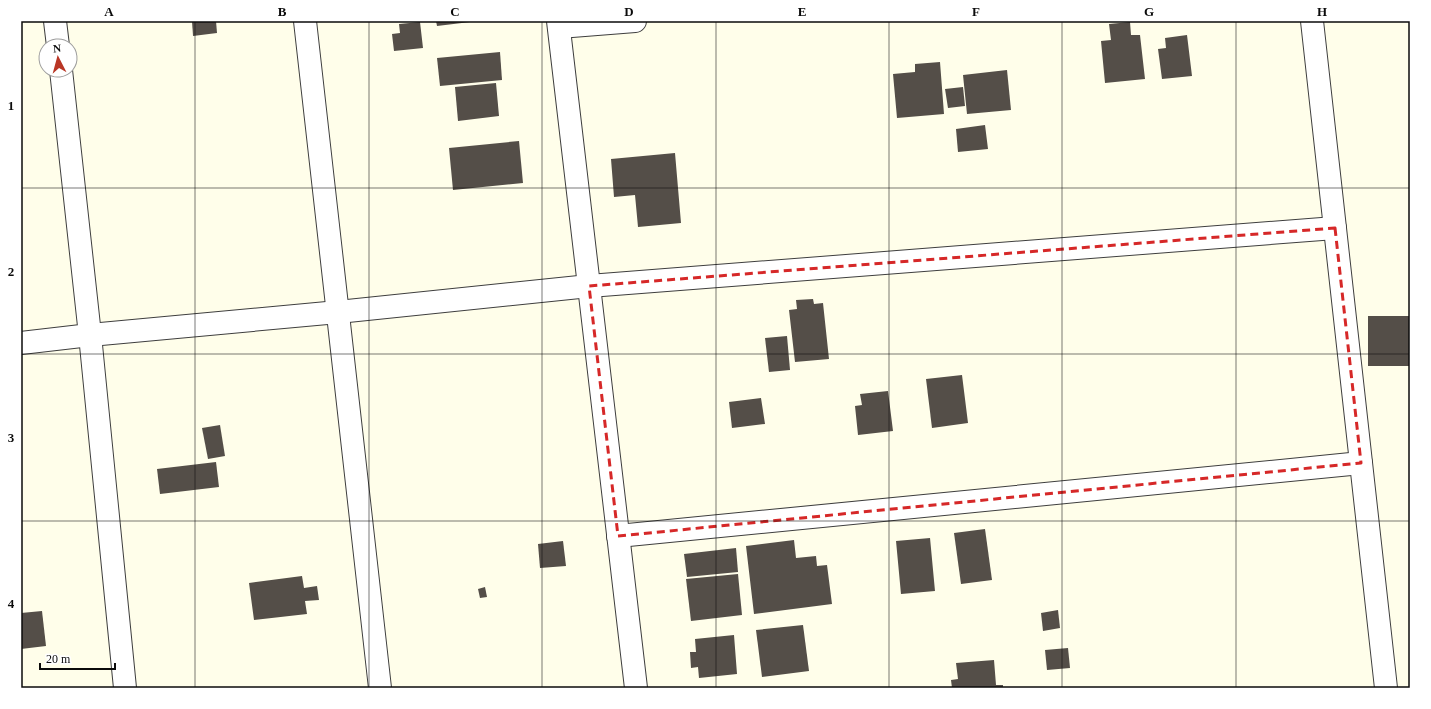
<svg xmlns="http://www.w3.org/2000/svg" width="1431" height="709" font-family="'Times New Roman',serif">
	<rect width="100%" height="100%" fill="#fffeea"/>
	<!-- building -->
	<g fill="#544e48">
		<path d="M 192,21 L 216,21 L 217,33 L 193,36 Z"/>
		<path d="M 436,21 L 470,21 L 470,22 L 437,26 Z"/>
		<path d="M 420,22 L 423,48 L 394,51 L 392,34 L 400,33 L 399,24 Z"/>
		<path d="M 1130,22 L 1131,35 L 1140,35 L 1145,79 L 1105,83 L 1101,41 L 1111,40 L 1109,24 Z"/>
		<path d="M 1187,35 L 1192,76 L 1162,79 L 1158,49 L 1166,48 L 1165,38 Z"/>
		<path d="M 500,52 L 502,80 L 440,86 L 437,58 Z"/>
		<path d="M 940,62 L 944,114 L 897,118 L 893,74 L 915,72 L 915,64 Z"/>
		<path d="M 1007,70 L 1011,110 L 967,114 L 963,75 Z"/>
		<path d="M 496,83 L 499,116 L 458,121 L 455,87 Z"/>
		<path d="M 963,87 L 965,106 L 948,108 L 945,89 Z"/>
		<path d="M 985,125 L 988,149 L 958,152 L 956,129 Z"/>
		<path d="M 519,141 L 523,183 L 453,190 L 449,148 Z"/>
		<path d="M 675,153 L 681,223 L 638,227 L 635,195 L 614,197 L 611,159 Z"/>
		<path d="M 813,299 L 814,304 L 823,303 L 829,359 L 795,362 L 789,310 L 797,309 L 796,300 Z"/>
		<rect x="1368" y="316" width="42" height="50"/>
		<path d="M 787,336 L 790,370 L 769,372 L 765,338 Z"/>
		<path d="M 962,375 L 968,423 L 932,428 L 926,379 Z"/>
		<path d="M 888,391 L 893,431 L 858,435 L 855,406 L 862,405 L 860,394 Z"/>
		<path d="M 761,398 L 765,424 L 732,428 L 729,402 Z"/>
		<path d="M 220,425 L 225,456 L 208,459 L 202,428 Z"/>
		<path d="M 216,462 L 219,487 L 160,494 L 157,469 Z"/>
		<path d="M 985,529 L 992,580 L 961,584 L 954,533 Z"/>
		<path d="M 930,538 L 935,591 L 901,594 L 896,541 Z"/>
		<path d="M 794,540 L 796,558 L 816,556 L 817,566 L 827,565 L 832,604 L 754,614 L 746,546 Z"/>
		<path d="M 563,541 L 566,566 L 540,568 L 538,544 Z"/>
		<path d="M 736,548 L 738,572 L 687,577 L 684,554 Z"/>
		<path d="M 738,574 L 742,615 L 691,621 L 686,579 Z"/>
		<path d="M 302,576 L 304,588 L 317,586 L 319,600 L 305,601 L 307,614 L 254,620 L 249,583 Z"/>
		<path d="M 485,587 L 487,597 L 480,598 L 478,589 Z"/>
		<path d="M 1058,610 L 1060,628 L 1043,631 L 1041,613 Z"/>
		<path d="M 42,611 L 46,646 L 21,649 L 21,613 Z"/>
		<path d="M 803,625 L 809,671 L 762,677 L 756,630 Z"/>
		<path d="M 734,635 L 737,674 L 699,678 L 698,667 L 691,668 L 690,652 L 696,652 L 695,639 Z"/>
		<path d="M 1068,648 L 1070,668 L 1047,670 L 1045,650 Z"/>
		<path d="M 994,660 L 996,685 L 1003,685 L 1003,688 L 952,688 L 951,680 L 958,679 L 956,663 Z"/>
	</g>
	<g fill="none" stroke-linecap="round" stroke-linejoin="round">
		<!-- minor casing -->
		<g stroke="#3e3e3e" stroke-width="24">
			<g id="minor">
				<path d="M 55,21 L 58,46"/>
				<path d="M 305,21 L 380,688"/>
				<path d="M 558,21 L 636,688"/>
				<path d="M 1312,21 L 1386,688"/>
				<path d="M 559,27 L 635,21"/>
				<path d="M 61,70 L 90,335 L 125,688"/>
				<path d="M 21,343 L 90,335 L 338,312 L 589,286 L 1335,228"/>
				<path d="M 618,536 L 1361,463"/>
			</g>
		</g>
		<!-- minor -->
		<use href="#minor" stroke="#fff" stroke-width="22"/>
	</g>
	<!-- marked area -->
	<path fill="none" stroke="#d62828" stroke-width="3" stroke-dasharray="8 5" stroke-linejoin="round" d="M 1335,228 L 1361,463 L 618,536 L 589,286 Z"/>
	<!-- grid -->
	<path fill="none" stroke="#0b0b0b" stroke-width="1" stroke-opacity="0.55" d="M 195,21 L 195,688M 369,21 L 369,688M 542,21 L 542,688M 716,21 L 716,688M 889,21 L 889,688M 1062,21 L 1062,688M 1236,21 L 1236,688M 21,188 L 1410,188M 21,354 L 1410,354M 21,521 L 1410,521"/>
	<!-- border -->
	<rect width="1431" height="709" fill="none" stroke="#ffffff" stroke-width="44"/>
	<!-- north arrow -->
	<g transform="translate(58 58) rotate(354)"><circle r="19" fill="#ffffff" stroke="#9d9d9d"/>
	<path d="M0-3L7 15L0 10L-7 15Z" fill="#b93625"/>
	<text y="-6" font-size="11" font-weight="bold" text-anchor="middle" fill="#0b0b0b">N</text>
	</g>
	<!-- scale -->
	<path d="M40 663v6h75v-6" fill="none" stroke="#0b0b0b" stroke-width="2"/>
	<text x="46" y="663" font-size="12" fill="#0b0b0b" stroke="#ffffff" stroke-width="3" paint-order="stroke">20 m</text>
	<rect x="22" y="22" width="1387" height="665" fill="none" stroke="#0b0b0b" stroke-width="1.5"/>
	<g font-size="13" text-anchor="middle" font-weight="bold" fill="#0b0b0b">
		<text x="109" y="16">A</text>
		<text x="282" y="16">B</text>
		<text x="455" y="16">C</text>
		<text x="629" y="16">D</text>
		<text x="802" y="16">E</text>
		<text x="976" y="16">F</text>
		<text x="1149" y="16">G</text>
		<text x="1322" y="16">H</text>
		<text x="11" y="110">1</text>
		<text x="11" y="276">2</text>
		<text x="11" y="442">3</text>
		<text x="11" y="608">4</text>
	</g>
</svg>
